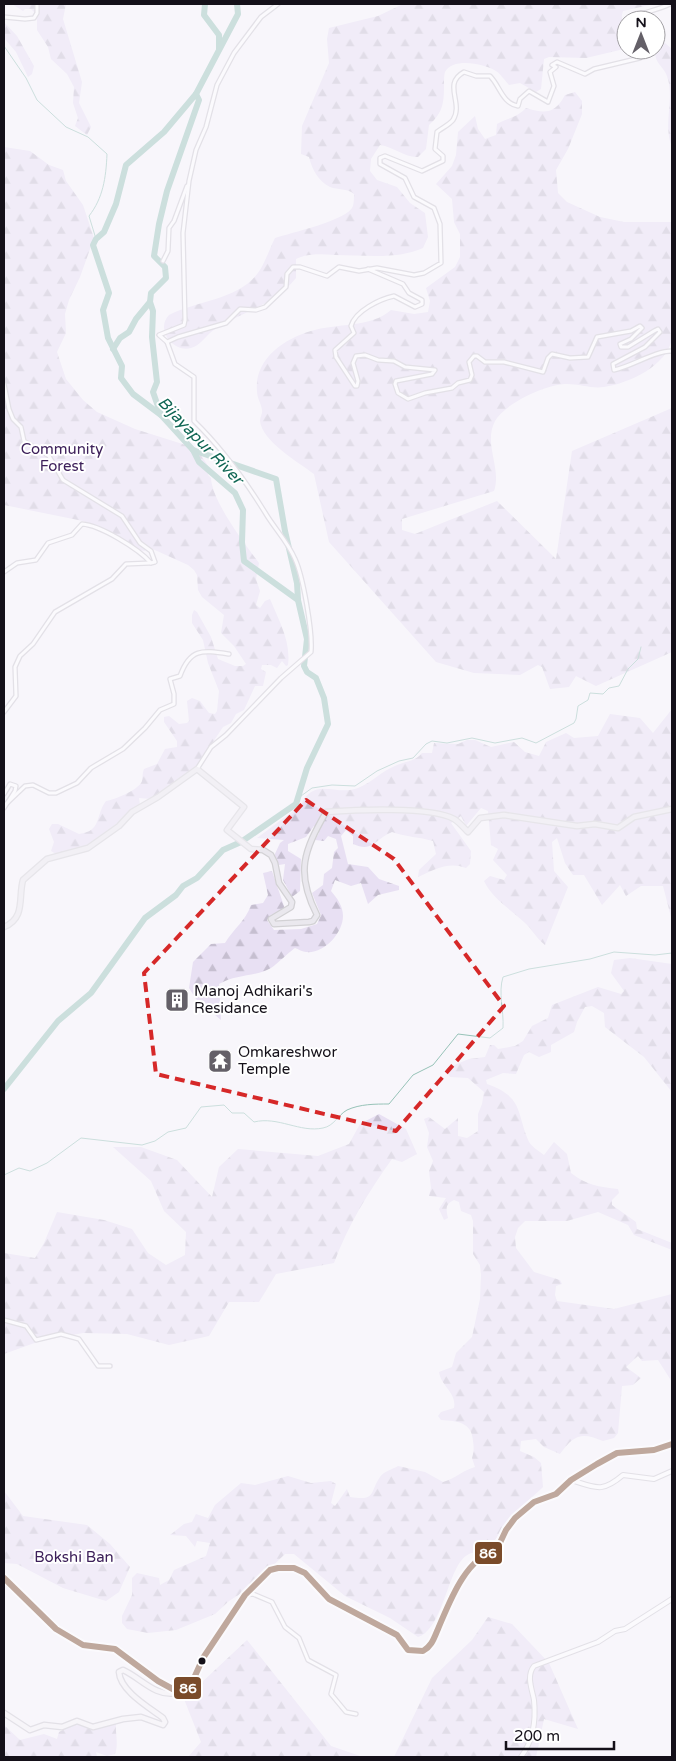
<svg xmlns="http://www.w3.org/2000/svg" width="676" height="1761" font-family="'Varela Round',sans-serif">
	<defs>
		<pattern id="forest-firs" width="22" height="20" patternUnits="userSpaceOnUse" patternTransform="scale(1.25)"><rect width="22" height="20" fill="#e8e0f3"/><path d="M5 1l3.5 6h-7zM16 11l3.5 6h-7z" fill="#c6bfd0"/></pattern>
	</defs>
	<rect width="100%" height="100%" fill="#f8f6fb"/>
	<!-- forest -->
	<g fill="url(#forest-firs)">
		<path d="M 12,4 L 66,4 L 63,19 L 82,82 L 79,103 L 91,127 L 87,135 L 75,126 L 78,118 L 73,103 L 74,87 L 67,74 L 51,59 L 48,47 L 37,30 L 37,15 L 31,9 L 25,9 L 23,11 Z"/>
		<path d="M 403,4 L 654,4 L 623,11 C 618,24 631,36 624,49 L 586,58 L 549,57 L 544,59 L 541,89 L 536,92 L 520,83 L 509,85 C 505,81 501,74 496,71 C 485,64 453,57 445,72 C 444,75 444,80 444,83 C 444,101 444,112 429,125 L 426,149 L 418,157 C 406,158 394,147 380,145 L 371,159 L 370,171 L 377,180 L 397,187 L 410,203 L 425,213 L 428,237 L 423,248 C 396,260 364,255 335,255 C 322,254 308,253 296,259 L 296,278 C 276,304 242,312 215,329 C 207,334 200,346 191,348 C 173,353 155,329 169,315 C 198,300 241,300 260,270 C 266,260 270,248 275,238 C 290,233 349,220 353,206 C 354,202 354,197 354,194 C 347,188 338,190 330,187 C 318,181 312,169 309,157 L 301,154 L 302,126 L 329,63 L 327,39 L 329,28 L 378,16 Z"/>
		<path d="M 4,22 L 17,36 L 34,66 L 32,74 L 28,77 L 16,52 L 4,38 Z"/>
		<path d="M 665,43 L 672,49 L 672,147 C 663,125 674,102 668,79 C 665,66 652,63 656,48 Z"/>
		<path d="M 575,92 L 582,101 L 582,114 L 568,149 L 556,170 L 558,193 L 567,202 L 600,217 L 624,222 L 672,222 C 672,250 672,278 672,305 C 672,316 675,329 672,339 C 666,366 630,383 604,387 C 592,389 580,384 567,384 C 547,384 505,403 495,421 C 483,444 502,468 494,491 L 402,519 L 402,530 L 415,534 L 497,501 L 556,559 L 572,451 L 672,408 L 672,652 L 596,686 L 576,676 L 569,687 L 550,689 L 542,667 L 538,665 L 520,675 L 474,673 L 436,662 L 329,542 L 314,474 C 298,462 262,441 260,421 C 260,417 263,413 262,410 C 261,403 257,398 257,391 C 254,360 283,339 311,331 C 336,323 371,328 391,310 L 414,314 L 428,312 L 430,301 L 426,288 L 455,267 L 460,257 L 460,234 L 454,222 L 452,199 L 436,184 L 452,166 L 456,155 L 458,132 L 475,116 L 478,129 L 485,139 L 496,135 L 497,124 C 508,118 518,117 526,108 C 545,114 555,114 565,95 Z"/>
		<path d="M 4,147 L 30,151 L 49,165 L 63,170 L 66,181 L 83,205 L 94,238 L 80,277 L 69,300 L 65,314 L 66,333 L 57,352 L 66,379 L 83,400 L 97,412 L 135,429 L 192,447 L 199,452 L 210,469 L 208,475 L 211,478 C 212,501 244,543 259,563 L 256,579 L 260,591 L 256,605 L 260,608 L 265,601 L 270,599 C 279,621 291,641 288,665 L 286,666 L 282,661 L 277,668 L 271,665 L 262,665 L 261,669 L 266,672 L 263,686 L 255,686 L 244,710 L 236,714 L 231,723 L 223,727 L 197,766 L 156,796 L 151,799 L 139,798 L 140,805 L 90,845 L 56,854 L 51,851 L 54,842 L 49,829 L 52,824 L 58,824 L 79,834 C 102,831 95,816 106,801 C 114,800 139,790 142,781 C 143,778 142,774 144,769 L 157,764 L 165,749 L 177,747 L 177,741 L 164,722 L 164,717 L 169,716 L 179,724 L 187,723 L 189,721 L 187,701 L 192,698 L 200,701 L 209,713 L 215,714 L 217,711 L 219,691 L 208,663 L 203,640 L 192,623 L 192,615 L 194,610 L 197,612 L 211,637 L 218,659 L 235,666 L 243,666 L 246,664 L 234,646 L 221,633 L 224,615 L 202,597 L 198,590 L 197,575 L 194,570 L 188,565 L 146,546 L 145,551 L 139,550 L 116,535 L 83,521 L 4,505 Z"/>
		<path d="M 672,709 L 672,921 L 663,886 L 641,886 L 626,896 L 620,885 L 602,905 L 584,875 L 573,875 L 565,863 L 557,838 L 552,842 L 554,871 L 568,887 L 545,945 C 536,938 532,929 524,922 C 510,909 492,898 484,881 L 490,876 L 504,880 L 507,875 L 493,860 L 498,849 L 491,845 L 488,811 L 481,808 L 466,826 L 461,816 L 451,823 L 471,851 L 470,864 L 466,868 C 448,861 434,870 418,877 L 419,870 L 436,854 L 433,841 C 419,837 407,837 392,832 C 375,839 373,853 353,844 L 353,836 L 346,830 L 341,836 L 348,864 L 368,867 L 379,879 L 399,886 L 399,890 L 378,895 L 368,904 L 361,883 L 351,886 L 335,880 L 331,891 C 337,898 343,906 343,916 C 343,933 324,954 306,952 C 303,952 298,949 295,948 C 289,952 275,966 271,968 C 255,977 236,974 219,984 L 221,1020 L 196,999 L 189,988 L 193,962 L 211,944 L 225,943 C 234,928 245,922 251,905 L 263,903 L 268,895 L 263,873 L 272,871 L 285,909 L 271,915 L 267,920 L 274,930 L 301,929 L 317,924 L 321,915 L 312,893 L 323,885 L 324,874 L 332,868 L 334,852 L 338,848 L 336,839 L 328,836 L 324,841 L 315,840 L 319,833 L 314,826 L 306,837 L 288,844 L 288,851 L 301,859 L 300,891 L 292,897 L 283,880 L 285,864 L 279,865 L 274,856 L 280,843 L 284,840 L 257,838 L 300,806 C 315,775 335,797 358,788 C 371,783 382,771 395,766 C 405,761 415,762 422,753 L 432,753 L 434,743 L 458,744 L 467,740 L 475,740 L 491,747 L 514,742 L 525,752 L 539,756 L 546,742 L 566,733 L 574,738 L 598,736 L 610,714 L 640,718 L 653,733 Z"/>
		<path d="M 630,958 L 672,964 L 672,1092 L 644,1057 L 605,1027 L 604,1013 L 592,1006 L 585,1007 L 577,1022 L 574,1032 L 551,1045 L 551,1052 L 539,1057 L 529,1052 L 524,1055 L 516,1074 L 503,1073 L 486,1080 L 487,1084 C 524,1097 516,1113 529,1142 C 532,1147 539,1151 544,1155 L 554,1142 L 567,1154 L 571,1173 C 586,1185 599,1187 618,1189 L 619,1193 L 612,1200 L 612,1205 L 636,1222 L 637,1229 L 672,1243 L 672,1250 L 634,1235 L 628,1225 L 598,1212 L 567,1221 L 525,1221 L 518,1228 L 515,1237 L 516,1248 L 534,1272 L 560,1280 L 562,1284 L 556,1286 L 555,1295 L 557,1301 L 614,1309 L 672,1294 L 672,1382 L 658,1360 L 642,1361 L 638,1356 L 626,1367 L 641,1378 L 633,1385 L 622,1386 L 618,1433 L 614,1438 L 603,1441 C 582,1432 574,1434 560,1454 L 544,1447 L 536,1439 L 521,1441 L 520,1451 L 534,1457 L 541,1463 L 543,1487 C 533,1497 521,1505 512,1516 C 504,1524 500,1536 491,1544 C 477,1556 468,1546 456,1569 C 446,1588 438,1631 418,1637 L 390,1618 L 345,1596 L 294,1554 L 285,1554 L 251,1587 L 229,1601 L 215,1614 L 176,1630 L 148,1633 L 127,1629 L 122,1623 L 122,1616 L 132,1595 L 132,1578 L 137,1573 L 159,1578 L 160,1585 L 169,1580 L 174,1570 L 206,1556 L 210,1543 L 197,1541 L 195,1547 L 186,1536 L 170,1535 L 184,1524 L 192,1522 L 196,1514 L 208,1518 L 215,1505 L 241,1483 L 255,1485 L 288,1476 L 311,1483 L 331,1481 L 336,1484 L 331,1503 L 335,1506 L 347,1489 L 350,1497 C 377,1501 369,1493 380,1477 C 383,1472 393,1469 398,1466 L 425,1472 L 443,1482 C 455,1479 463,1470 475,1467 L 472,1458 C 474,1452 474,1447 473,1441 C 472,1422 457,1421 441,1420 L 438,1416 L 441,1412 L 454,1408 C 457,1393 441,1386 439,1372 L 452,1367 L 456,1353 L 472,1337 L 480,1299 L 481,1275 L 480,1265 L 473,1254 L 473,1221 L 471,1215 L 461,1211 L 459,1202 L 454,1200 C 445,1204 446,1209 448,1218 L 444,1220 L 439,1209 L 446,1198 L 429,1196 L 431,1188 L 429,1171 L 433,1161 L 427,1147 L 429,1133 L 424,1119 L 429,1117 L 445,1129 L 458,1118 L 458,1136 L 467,1138 L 478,1131 L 478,1114 L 482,1104 L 484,1092 L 468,1078 L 450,1077 L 446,1071 L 447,1068 L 469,1059 L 485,1057 L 490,1045 L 494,1045 L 498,1049 L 515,1046 L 523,1041 L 532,1026 L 548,1018 L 552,1005 L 598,987 L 621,994 L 624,991 L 611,973 L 614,960 Z"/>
		<path d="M 379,1114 L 406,1129 L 417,1154 L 402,1162 L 392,1159 C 369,1191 348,1225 334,1263 L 276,1274 L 259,1302 L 229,1302 L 209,1336 L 169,1345 L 127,1334 L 83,1333 L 40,1341 L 4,1354 L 4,1253 L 35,1258 L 44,1243 L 57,1212 L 104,1220 L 132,1229 L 148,1253 L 166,1265 L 185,1255 L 186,1232 L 164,1211 L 151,1181 L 113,1147 L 141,1147 L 177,1160 L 212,1197 L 219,1167 L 238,1149 L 318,1156 L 349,1144 L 360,1124 Z"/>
		<path d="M 4,1491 L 23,1516 L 87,1525 L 110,1544 L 130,1567 L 119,1592 L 106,1601 L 63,1588 L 17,1564 L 4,1563 Z"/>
		<path d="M 488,1617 L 512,1624 L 549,1663 L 578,1729 L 544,1719 L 536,1757 L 394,1757 L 432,1678 L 472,1640 Z"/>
		<path d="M 247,1640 L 331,1746 L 363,1757 L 188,1757 L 201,1742 L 184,1699 Z"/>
		<path d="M 78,1722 L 96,1729 L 116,1723 C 115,1733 119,1745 115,1754 L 107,1756 L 96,1752 L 97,1757 L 4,1757 L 4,1725 L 20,1740 L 44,1734 L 57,1739 L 59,1732 Z"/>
	</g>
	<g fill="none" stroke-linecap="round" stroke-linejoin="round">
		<!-- stream -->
		<g stroke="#97c3b8" stroke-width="1">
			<path d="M 4,46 L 26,78 L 37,100 L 66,127 L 88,137 L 107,154 C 106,178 103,198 89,216 L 96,239"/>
			<path d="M 296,804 L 301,796 L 312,788 L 332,785 L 355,786 L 377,771 L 399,761 L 413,758 L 426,744 L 432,741 L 447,743 L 472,738 L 495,743 L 522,738 L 536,743 L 574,723 L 576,719 L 578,706 L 588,700 L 590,693 L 603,694 L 609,688 L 619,686 L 628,669 L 638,659 L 641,647"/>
			<path d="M 4,1175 L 19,1168 L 30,1171 L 47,1163 L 81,1138 L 142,1145 L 155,1141 L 168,1132 L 186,1128 L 201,1107 L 224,1105 L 232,1113 L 244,1113 L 254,1122 C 278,1116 300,1133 323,1128 C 334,1126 338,1115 347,1110 C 360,1104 375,1104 389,1104 L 413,1075 L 433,1065 L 458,1034 L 490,1038 L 503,1028 C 504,1010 498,993 503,977 L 529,969 L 590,959 L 614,952 L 655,955 L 672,953"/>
		</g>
		<!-- river -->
		<g stroke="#97c3b8" stroke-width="6">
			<path d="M 205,4 L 204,15 L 219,35 L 219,49"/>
			<path d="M 150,302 L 153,311 L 152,337 L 157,382 L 153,392 L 161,415"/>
			<path d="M 113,349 L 120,338 L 129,332 L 136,319 L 150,302 L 151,293 L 166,278 L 165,267 L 154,256 L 159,224 L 167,191 L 199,100 L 196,94"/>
			<path d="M 193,450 L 276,479 L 285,531 L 297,583 L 298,600"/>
			<path d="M 4,1089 L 58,1021 L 91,993 L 145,918 L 176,895 L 183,886 L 197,878 L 223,850 L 241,842 L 296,804 L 307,768 L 328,724 L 324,698 L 316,678 L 307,672 L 304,666 L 307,639 L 298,600 L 244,561 L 242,542 L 243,510 L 235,493 L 199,462 L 193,450 L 161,415 L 133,394 L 121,378 L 122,366 L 108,338 L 103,310 L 109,293 L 93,245 L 96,239 L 104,232 L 116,204 L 126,165 L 164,132 L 196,94 L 238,14 L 237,4"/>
		</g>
		<!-- minor casing -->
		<g stroke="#cac7ce" stroke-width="5.5">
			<g id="minor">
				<path d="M 4,17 L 25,19 L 34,18 L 37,13 L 37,4"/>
				<path d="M 628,20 C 641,12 656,11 670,4"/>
				<path d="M 163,261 L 168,251 L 169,228 L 174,221 L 187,186"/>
				<path d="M 368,269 L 403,284 L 409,293 L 422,300 L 422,304 L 415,307 L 394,296 C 380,299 355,311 351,326 L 354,333 L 335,350 L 336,357 L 355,386 L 357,386 L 358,381 L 353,363 L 356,356 L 365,355 L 378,360 L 394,361 L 405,367 L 435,370 L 432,374 L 396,381 L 395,384 L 398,393 L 408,399 L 425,393 L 452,388 L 458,383 L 470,380 L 472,375 L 469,362 L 474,356 L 477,356 L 485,362 L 504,362 L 543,372 L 548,358 L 552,354 L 570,358 L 588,357 L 597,337 L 631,331 L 640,326 L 642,328 L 631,339 L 620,344 L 621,347 L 628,347 L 654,331 L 658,329 L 660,332 L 645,347 L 613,364 L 614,370 C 633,366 654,351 672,351"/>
				<path d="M 167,342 L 178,337 L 226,323 L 240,309 L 256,310 L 265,307 L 286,287 L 287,274 L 293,267 L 300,267 L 327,276 L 339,267 L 359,271 L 377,268 L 414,275 L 424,273 L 441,263 L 440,224 L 434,208 L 414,197 L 405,178 L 380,164 L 380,158 L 385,156 L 422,171 L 443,161 L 443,156 L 435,149 L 437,132 C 442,128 449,125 453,120 C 464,103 442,84 464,72 L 476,76 L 490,76 C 500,86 502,103 518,106 L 520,99 L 529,91 L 548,102 L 554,86 L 550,72 L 556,67 L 552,65 L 557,62 L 585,74 L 594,69 L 640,58 L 644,50"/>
				<path d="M 4,384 L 9,409 L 13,419 L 21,427 L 24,441 L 49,456 L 63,480 L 122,516 L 140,543 L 151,551 L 155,562 L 151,563 C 139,549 100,525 82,524 L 72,535 L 48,543 L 36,560 L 17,563 L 4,572"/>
				<path d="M 4,712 L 16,696 L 15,667 L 20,656 L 33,644 L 55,612 L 112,579 L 126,564 L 150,563"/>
				<path d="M 197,769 L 211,747 L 226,735 L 281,678 L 311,652 C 313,633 303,576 295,559 C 288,542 275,529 266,514 C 245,480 223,449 194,421 L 194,377 L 175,364 L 167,342 L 159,335 L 184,325 L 185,320 L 183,233 L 189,181 L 196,150 L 206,127 L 217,85 L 234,53 L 261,17 L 278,4"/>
				<path d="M 4,794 L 10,784 L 16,786 L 15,791 L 4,808"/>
				<path d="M 5,805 L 25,786 L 33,785 L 49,793 L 56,793 L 77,783 L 91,768 L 123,749 L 145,728 L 160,710 L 174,704 L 174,694 L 170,679 L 180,676 C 190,648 202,650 229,654"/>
				<path d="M 4,1320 L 26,1326 L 36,1340 L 61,1334 L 79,1339 L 98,1366 L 110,1366"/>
				<path d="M 245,1595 L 253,1594 L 272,1602 L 285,1627 L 299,1638 L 308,1660 L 336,1675 L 331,1694 L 346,1712 L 356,1714"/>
			</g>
		</g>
		<!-- tertiary casing -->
		<g stroke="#cac7ce" stroke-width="6">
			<g id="tertiary">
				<path d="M 571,1480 C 596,1488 602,1493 623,1475 L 654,1479 L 672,1471"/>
				<path d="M 521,1757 C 533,1741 536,1720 534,1700 C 532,1689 526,1676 534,1666 L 598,1642 L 615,1631 L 625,1629 L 672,1599"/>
			</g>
		</g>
		<!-- secondary casing -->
		<g stroke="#cac7ce" stroke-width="7">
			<g id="secondary">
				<path d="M 4,1578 L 56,1629 L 83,1645 L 115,1649 L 158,1681 L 180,1693 L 190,1687 L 203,1658 L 245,1595 L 270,1570 L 278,1568 L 294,1568 L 305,1573 L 329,1599 L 397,1635 L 408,1650 L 423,1651 C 432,1646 434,1638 438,1629 C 450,1601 465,1559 497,1549 L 506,1530 L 515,1518 L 534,1502 L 556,1494 L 571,1480 L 597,1464 L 617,1453 L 654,1450 L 672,1444"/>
				<path d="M 4,1713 L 30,1730 L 44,1725 L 62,1727 L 77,1721 L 93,1727 L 123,1719 L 141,1717 L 163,1725 L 165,1722 L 163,1718 C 150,1708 120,1691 119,1672 L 123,1670 C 141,1678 155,1697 176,1693"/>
			</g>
		</g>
		<!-- primary casing -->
		<g stroke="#d2d1d4" stroke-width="7">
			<path id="primary" d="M 4,927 C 26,918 18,897 23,880 L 47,859 L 88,848 L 119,826 L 132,812 L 158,797 L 197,769 L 244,807 L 227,830 L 251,849 L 263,850 L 271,855 L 275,863 L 279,883 L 292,902 L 291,907 L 271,919 L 274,924 L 309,922 L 313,921 L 317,915 C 295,872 304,851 326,812 C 354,810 431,806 454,819 C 459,822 464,828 468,832 L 480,818 L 504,815 L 577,826 L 595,824 L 618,828 L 634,817 L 672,809"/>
		</g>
		<!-- minor -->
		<use href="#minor" stroke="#fefefe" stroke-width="3"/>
		<!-- tertiary -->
		<use href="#tertiary" stroke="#fefefe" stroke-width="4"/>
		<!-- secondary -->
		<use href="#secondary" stroke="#f5f3f7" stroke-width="4.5"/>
		<!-- primary -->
		<use href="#primary" stroke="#eae8ee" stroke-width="4.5"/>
		<!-- bus-1 casing -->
		<g stroke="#fff" stroke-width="10">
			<path id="bus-1" d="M 4,1578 L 56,1629 L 83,1645 L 115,1649 L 158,1681 L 180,1693 L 190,1687 L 203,1658 L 245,1595 L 270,1570 L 278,1568 L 294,1568 L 305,1573 L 329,1599 L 397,1635 L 408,1650 L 423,1651 C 432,1646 434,1638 438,1629 C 450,1601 465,1559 497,1549 L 506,1530 L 515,1518 L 534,1502 L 556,1494 L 571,1480 L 597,1464 L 617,1453 L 654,1450 L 672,1444"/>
		</g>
		<!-- bus-1 -->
		<use href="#bus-1" stroke="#7a4b2a" stroke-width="6"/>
	</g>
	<!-- marked area -->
	<path d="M0 0H676V1761H0ZM 306,800 L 394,859 L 504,1006 L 396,1131 L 156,1074 L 144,973 Z" fill="#f8f6fb" fill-opacity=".55" fill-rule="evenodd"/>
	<path fill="none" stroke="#d62828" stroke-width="4" stroke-dasharray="10 6" stroke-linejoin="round" d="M 306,800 L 394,859 L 504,1006 L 396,1131 L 156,1074 L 144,973 Z"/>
	<!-- icons -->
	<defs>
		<g id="building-square" transform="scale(1.25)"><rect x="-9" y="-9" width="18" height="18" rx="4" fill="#646068" stroke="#fff"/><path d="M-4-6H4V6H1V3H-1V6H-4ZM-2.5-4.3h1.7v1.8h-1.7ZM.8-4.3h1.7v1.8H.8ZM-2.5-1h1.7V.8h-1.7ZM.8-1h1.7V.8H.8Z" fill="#fff"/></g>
		<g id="temple-square" transform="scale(1.25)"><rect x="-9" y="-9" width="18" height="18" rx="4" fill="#646068" stroke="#fff"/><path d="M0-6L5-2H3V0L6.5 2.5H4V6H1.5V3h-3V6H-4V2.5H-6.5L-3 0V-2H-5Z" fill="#fff"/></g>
	</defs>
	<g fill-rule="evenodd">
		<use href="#building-square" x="177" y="1000"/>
		<use href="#temple-square" x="220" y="1061"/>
	</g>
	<!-- markers -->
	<circle fill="#141019" stroke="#fff" stroke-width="2" cx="202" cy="1661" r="4.5"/>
	<g text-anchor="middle" stroke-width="4" stroke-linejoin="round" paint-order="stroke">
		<!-- park labels -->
		<g font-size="15" fill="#3d205a" stroke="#fff">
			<text x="62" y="454">Community<tspan x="62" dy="17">Forest</tspan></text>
			<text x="74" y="1562">Bokshi Ban</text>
		</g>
		<!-- poi labels -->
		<g font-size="15" fill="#141019" stroke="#fff" text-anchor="start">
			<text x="194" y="996">Manoj Adhikari's<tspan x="194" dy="17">Residance</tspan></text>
			<text x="238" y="1057">Omkareshwor<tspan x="238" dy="17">Temple</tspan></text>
		</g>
		<!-- water labels -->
		<g font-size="16" font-style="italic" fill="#106654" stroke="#fff">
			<text transform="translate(201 440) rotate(46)" y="6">Bijayapur River</text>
		</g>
	</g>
	<g stroke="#fff" stroke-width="2">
		<rect x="474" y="1541" width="29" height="24" rx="5" fill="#7a4b2a"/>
		<rect x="173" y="1676" width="29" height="24" rx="5" fill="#7a4b2a"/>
	</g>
	<g font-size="14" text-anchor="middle" font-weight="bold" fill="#fff">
		<text x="488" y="1558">86</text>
		<text x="188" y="1693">86</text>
	</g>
	<!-- border -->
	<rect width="676" height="1761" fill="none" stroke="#141019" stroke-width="10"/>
	<!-- north arrow -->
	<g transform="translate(641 35)"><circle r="24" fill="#ffffff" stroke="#a19fa3"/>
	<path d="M0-4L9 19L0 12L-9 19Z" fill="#646068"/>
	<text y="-8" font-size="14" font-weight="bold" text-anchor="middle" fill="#141019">N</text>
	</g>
	<!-- scale -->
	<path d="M506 1741v8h108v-8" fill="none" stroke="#141019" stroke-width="2.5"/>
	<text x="514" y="1741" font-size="15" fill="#141019" stroke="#ffffff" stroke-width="4" paint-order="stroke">200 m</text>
</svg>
